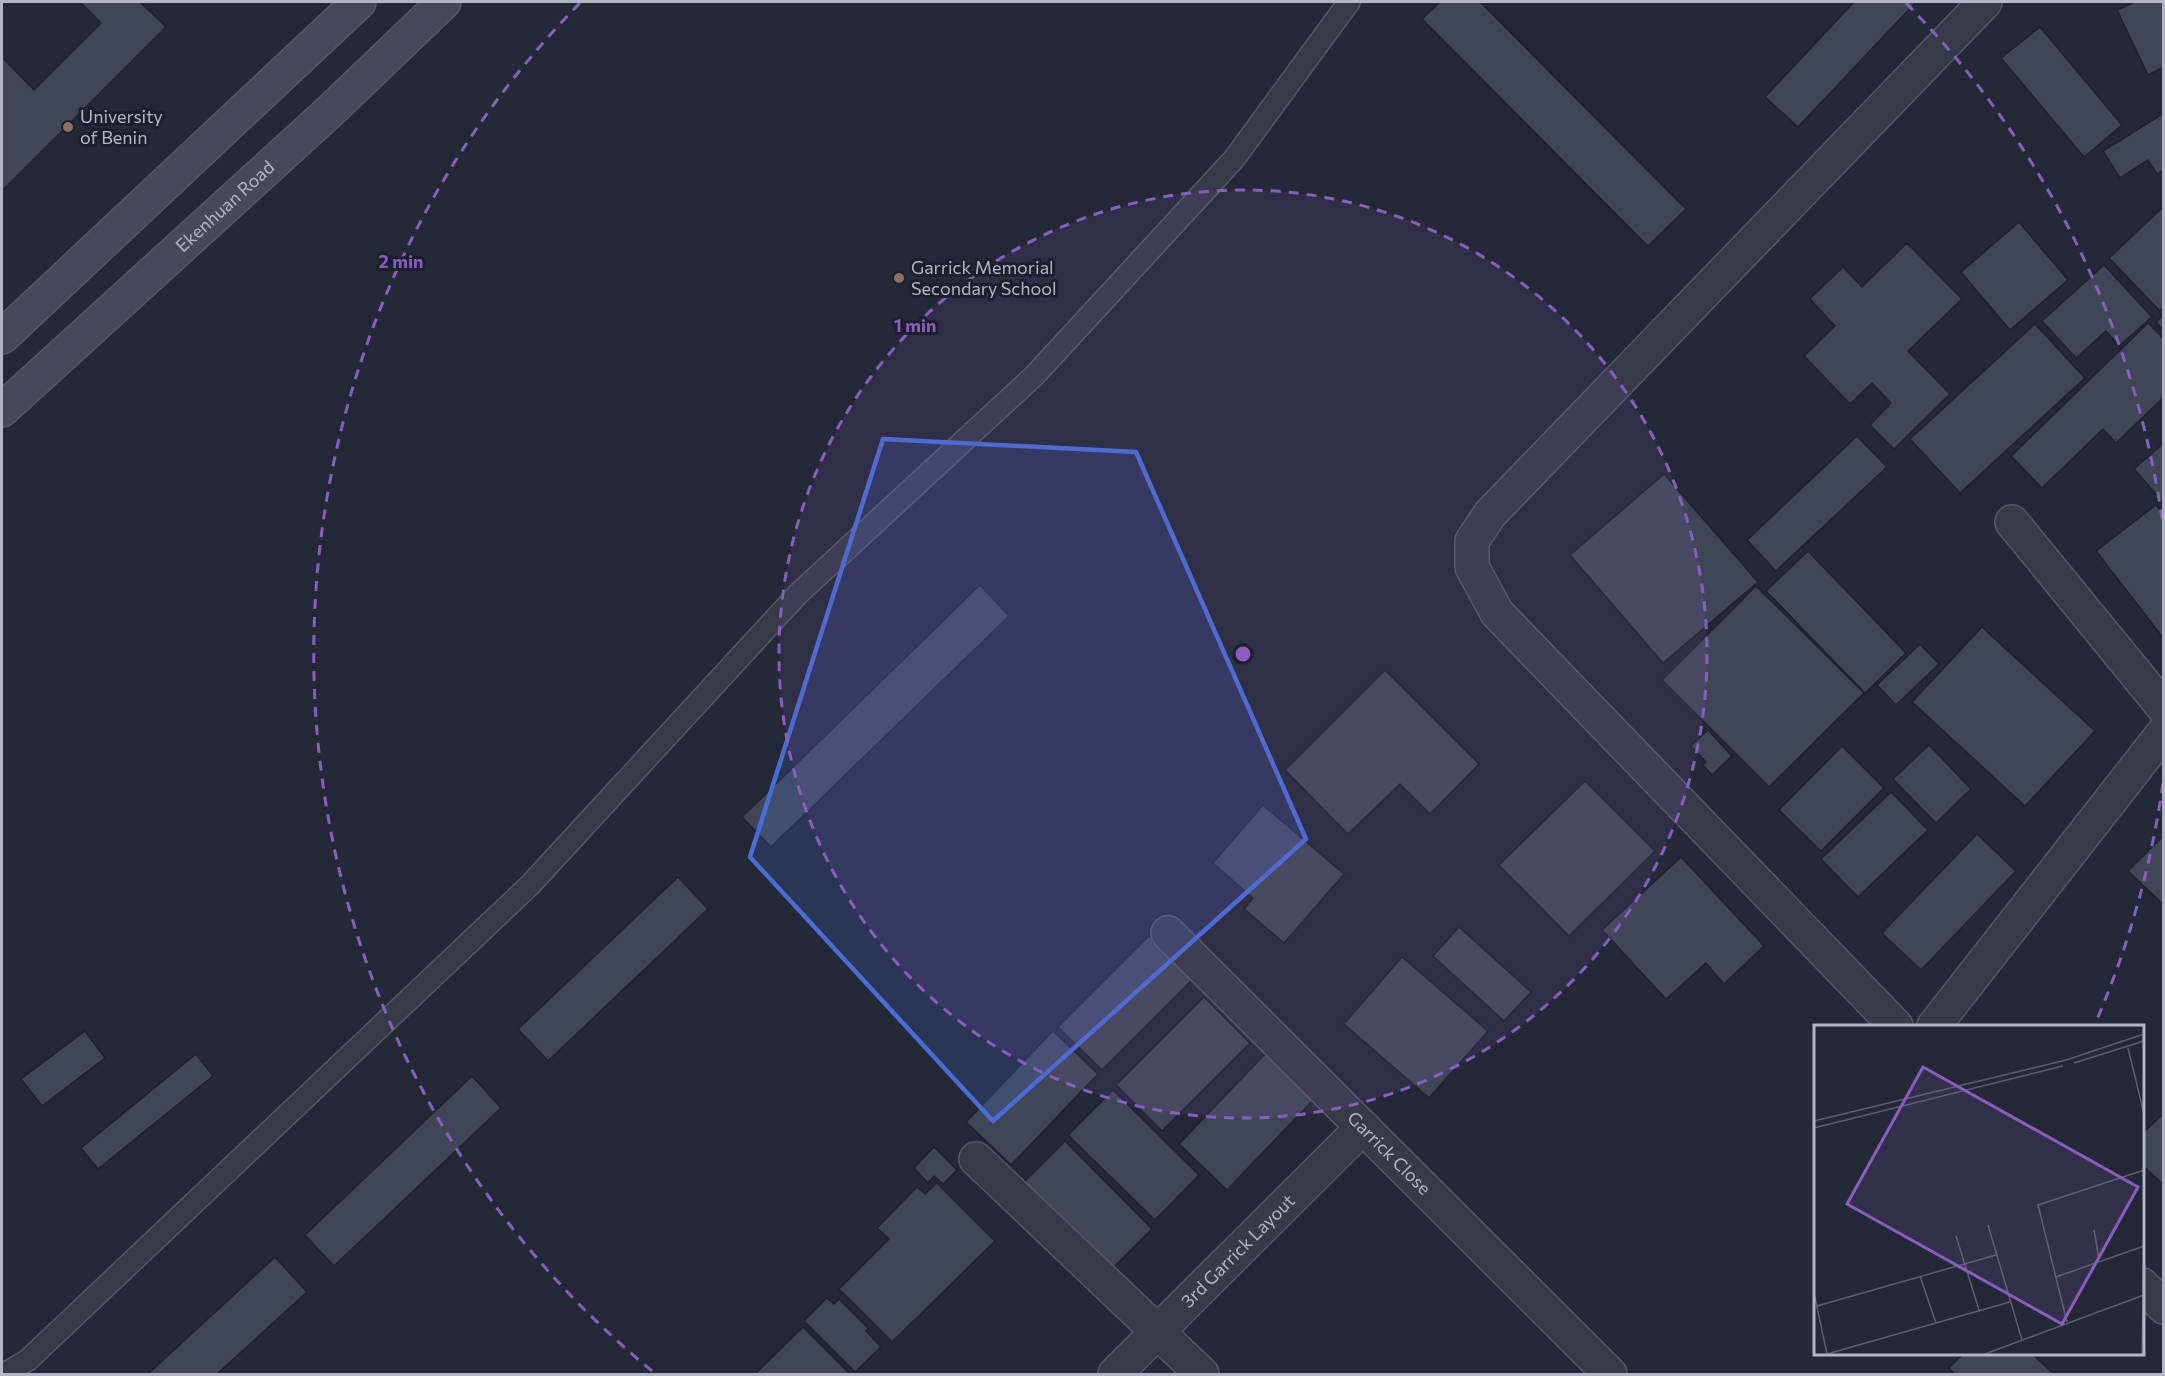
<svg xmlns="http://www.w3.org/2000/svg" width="2165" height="1376" font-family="Commissioner,sans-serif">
	<rect width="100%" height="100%" fill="#232937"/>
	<!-- building -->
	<g fill="#3f4757" stroke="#1d222e" stroke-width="1.5">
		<path d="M 80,2 L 140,2 L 166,27 L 2,191 L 2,57 L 34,90 L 101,23 Z"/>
		<path d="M 1440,2 L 1480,2 L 1686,209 L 1648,246 L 1422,19 Z"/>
		<path d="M 1854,2 L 1916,2 L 1798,127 L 1765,97 Z"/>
		<path d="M 2135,2 L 2164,2 L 2164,67 L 2148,75 L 2117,10 Z"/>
		<path d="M 2040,27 L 2122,125 L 2084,157 L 2001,58 Z"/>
		<path d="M 2164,113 L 2164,170 L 2157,174 L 2148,160 L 2120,178 L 2103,151 Z"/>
		<path d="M 2164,206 L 2164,307 L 2160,311 L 2109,258 Z"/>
		<path d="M 2019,222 L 2068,280 L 2010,330 L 1961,272 Z"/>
		<path d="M 1907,243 L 1962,299 L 1908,351 L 1950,394 L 1894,449 L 1870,425 L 1891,403 L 1872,383 L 1850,404 L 1804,356 L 1835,326 L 1810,299 L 1843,267 L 1862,287 Z"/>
		<path d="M 2104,265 L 2152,317 L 2119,346 L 2106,331 L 2076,358 L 2042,321 Z"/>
		<path d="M 2164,315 L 2164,331 L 2156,322 Z"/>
		<path d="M 2148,323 L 2164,339 L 2164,397 L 2116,443 L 2103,429 L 2042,488 L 2011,456 Z"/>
		<path d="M 2035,324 L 2085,378 L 1960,493 L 1910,439 Z"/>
		<path d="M 1857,436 L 1887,467 L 1776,571 L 1747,540 Z"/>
		<path d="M 2164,443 L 2164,503 L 2134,469 Z"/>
		<path d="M 1664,474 L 1758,582 L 1663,663 L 1570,555 Z"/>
		<path d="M 2156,505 L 2164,515 L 2164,639 L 2096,551 Z"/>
		<path d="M 1808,551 L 1906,653 L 1865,693 L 1766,591 Z"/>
		<path d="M 980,585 L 1009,616 L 771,847 L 742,817 Z"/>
		<path d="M 1756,586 L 1864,693 L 1769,787 L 1662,680 Z"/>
		<path d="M 1982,627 L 2095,731 L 2025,806 L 1912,702 Z"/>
		<path d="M 1920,644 L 1939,664 L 1896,705 L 1877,685 Z"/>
		<path d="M 1385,670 L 1479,764 L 1430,814 L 1400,784 L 1348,834 L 1285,770 Z"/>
		<path d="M 1708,730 L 1732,756 L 1712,775 L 1703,765 L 1706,762 L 1691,746 Z"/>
		<path d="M 1929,745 L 1971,789 L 1936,823 L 1893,779 Z"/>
		<path d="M 1842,746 L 1884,788 L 1821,851 L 1779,810 Z"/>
		<path d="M 1585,781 L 1655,851 L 1569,936 L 1499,865 Z"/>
		<path d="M 1891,792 L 1928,830 L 1858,897 L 1821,859 Z"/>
		<path d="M 1263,805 L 1344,874 L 1284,943 L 1244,909 L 1253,898 L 1213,863 Z"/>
		<path d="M 1977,834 L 2016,871 L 1921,970 L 1882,933 Z"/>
		<path d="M 2164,835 L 2164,905 L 2128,871 Z"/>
		<path d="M 1681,857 L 1764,946 L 1724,984 L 1706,963 L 1666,999 L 1602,930 Z"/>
		<path d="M 678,877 L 708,909 L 548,1061 L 518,1029 Z"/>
		<path d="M 1459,927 L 1531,992 L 1504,1021 L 1433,956 Z"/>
		<path d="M 1149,936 L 1193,979 L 1102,1070 L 1058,1027 Z"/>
		<path d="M 1402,957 L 1488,1031 L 1429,1098 L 1344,1024 Z"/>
		<path d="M 1204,997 L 1250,1043 L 1162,1131 L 1116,1085 Z"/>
		<path d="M 85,1031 L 105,1058 L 42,1106 L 21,1079 Z"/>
		<path d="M 1053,1031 L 1098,1074 L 1011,1165 L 966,1122 Z"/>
		<path d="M 1267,1052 L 1315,1098 L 1227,1190 L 1179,1144 Z"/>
		<path d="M 196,1054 L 213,1076 L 98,1169 L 81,1148 Z"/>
		<path d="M 472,1076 L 501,1108 L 334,1266 L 305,1235 Z"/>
		<path d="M 1113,1090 L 1199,1175 L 1155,1220 L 1068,1135 Z"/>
		<path d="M 2164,1113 L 2164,1185 L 2142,1165 L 2142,1134 Z"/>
		<path d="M 1065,1141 L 1152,1229 L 1108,1273 L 1021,1185 Z"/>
		<path d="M 934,1147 L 957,1170 L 943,1184 L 934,1176 L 928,1183 L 914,1168 Z"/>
		<path d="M 937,1183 L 995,1241 L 892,1342 L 839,1289 L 889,1239 L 877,1228 L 917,1187 L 925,1194 Z"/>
		<path d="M 275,1257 L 307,1292 L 217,1374 L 148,1374 Z"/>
		<path d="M 827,1298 L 834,1304 L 839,1299 L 869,1329 L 866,1331 L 881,1347 L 855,1372 L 804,1321 Z"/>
		<path d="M 803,1327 L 850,1374 L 755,1374 Z"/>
		<path d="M 1963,1354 L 2032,1354 L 2054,1374 L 1955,1374 L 1949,1368 Z"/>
	</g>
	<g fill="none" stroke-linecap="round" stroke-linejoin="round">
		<!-- lane casing -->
		<g stroke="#545965" stroke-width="24">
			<path id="lane" d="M 4,1374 L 28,1360 L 530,885 L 798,594 L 1034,376 L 1234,159 L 1349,2"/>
		</g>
		<!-- street casing -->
		<g stroke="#545965" stroke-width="36">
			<g id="street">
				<path d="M 2012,522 L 2164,708"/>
				<path id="s1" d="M 1168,933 L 1610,1374"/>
				<path d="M 1896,1026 L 1497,613 L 1472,567 L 1472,541 L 1490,514 L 1985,2"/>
				<path d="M 1934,1026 L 2164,732"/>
				<path d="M 976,1159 L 1202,1374"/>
				<path d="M 2142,1285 L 2164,1307"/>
				<path id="s2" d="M 1115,1374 L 1363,1127"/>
			</g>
		</g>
		<!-- secondary casing -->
		<g stroke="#545965" stroke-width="36">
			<g id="secondary">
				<path d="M 2,337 L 359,2"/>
				<path id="s3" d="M 2,410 L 328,113 L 444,2"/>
			</g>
		</g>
		<!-- lane -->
		<use href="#lane" stroke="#363b48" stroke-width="21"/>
		<!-- street -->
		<use href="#street" stroke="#363b48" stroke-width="33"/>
		<!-- secondary -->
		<use href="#secondary" stroke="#444a5a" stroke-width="33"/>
	</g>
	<!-- marked area -->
	<path fill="#496dd2" fill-opacity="0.2" stroke="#496dd2" stroke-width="4.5" stroke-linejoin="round" d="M 883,439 L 1136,452 L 1306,839 L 993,1121 L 750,857 Z"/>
	<!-- distance rings -->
	<circle cx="1243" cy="654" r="464" fill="#8e5cc1" fill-opacity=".12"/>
	<g fill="none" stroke="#8e5cc1" stroke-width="3" stroke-dasharray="10 8">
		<circle cx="1243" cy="654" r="464"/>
		<path d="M2163 783A929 929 0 0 1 2095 1024M652 1371A929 929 0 0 1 580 3M1906 3A929 929 0 0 1 2163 525"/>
	</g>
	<!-- markers -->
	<g fill="#8d6e63" stroke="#1c202c" stroke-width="2">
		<circle cx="68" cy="127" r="6"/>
		<circle cx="899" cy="278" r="6"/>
	</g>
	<g text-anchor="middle" stroke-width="6" stroke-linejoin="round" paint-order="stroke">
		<!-- poi labels -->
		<g font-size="18" fill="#b1b6c4" stroke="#1c202c" text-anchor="start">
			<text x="80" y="123">University<tspan x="80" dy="21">of Benin</tspan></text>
			<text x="911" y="274">Garrick Memorial<tspan x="911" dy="21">Secondary School</tspan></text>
		</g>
		<!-- street labels -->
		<g font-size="18" fill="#b1b6c4" stroke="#1c202c">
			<text dy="6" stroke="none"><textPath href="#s3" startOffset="302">Ekenhuan Road</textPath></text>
			<text dy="6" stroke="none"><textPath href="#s1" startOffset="312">Garrick Close</textPath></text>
			<text dy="6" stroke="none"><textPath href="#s2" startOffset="174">3rd Garrick Layout</textPath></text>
		</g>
	</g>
	<!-- overview -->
	<g transform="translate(1814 1025)">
		<rect width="330" height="330" fill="#232937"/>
		<path fill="none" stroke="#5c616f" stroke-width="1.5" d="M 314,23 L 330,89M 260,38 L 330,16M 0,96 L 252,35 L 330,9M 0,103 L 249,41M 174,200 L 208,315M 280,205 L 285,234M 142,211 L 165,285M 106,251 L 122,298M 242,252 L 330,221M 0,268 L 13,329M 3,281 L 182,230M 253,297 L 224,180 L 330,145M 13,329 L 196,277M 171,329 L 330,270M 328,329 L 330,220"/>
		<path fill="#8e5cc1" fill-opacity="0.15" stroke="#8e5cc1" stroke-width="3" d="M 109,42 L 324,162 L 248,299 L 33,179 Z"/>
		<rect width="330" height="330" fill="none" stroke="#b1b6c4" stroke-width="3"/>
	</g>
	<circle cx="1243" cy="654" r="9" fill="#8e5cc1" stroke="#1c202c" stroke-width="3"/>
	<g font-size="18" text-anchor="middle" font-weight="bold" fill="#8e5cc1" stroke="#1c202c" stroke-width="6" stroke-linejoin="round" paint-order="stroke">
		<text x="401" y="268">2 min</text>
		<text x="915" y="332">1 min</text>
	</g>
	<!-- border -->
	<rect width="2165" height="1376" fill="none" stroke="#b1b6c4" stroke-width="6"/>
</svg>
